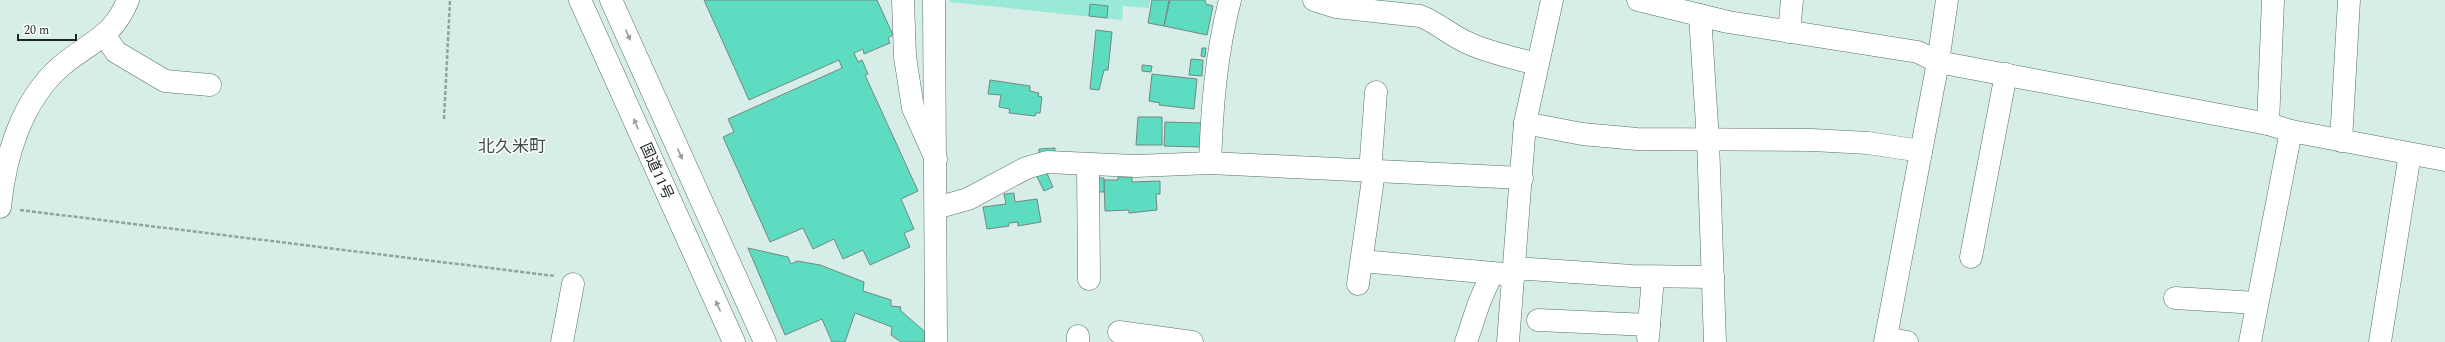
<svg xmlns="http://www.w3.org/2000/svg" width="2445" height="342" font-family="Spectral,'Noto Sans JP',serif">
	<rect width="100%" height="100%" fill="#d6eee7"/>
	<!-- green -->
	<path fill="#98e9d5" d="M 950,0 L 1150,0 L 1149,8 L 1123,6 L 1122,20 L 950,2 Z"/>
	<!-- building -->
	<g fill="#5ddcc1" stroke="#738882">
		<path d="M 704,0 L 877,0 L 893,35 L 888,38 L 890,43 L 864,54 L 863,49 L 854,53 L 858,62 L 862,60 L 868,74 L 865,75 L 918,191 L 901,199 L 914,229 L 904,233 L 910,247 L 870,265 L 863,250 L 843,259 L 834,239 L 813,249 L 803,228 L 770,242 L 723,137 L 734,132 L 728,119 L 842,68 L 839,60 L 749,100 Z"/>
		<path d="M 1152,0 L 1169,0 L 1164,26 L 1148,23 Z"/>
		<path d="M 1170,0 L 1205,0 L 1206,4 L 1213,6 L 1207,35 L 1164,26 Z"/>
		<path d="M 1090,4 L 1108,6 L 1107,18 L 1089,16 Z"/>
		<path d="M 1096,30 L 1112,32 L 1108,70 L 1104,70 L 1099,90 L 1090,89 Z"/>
		<path d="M 1202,48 L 1206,48 L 1205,57 L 1201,56 Z"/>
		<path d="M 1191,59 L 1203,60 L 1202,76 L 1189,75 Z"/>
		<path d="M 1142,65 L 1152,66 L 1151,72 L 1142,71 Z"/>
		<path d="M 1152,74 L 1197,79 L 1194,109 L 1159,105 L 1160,103 L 1149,101 Z"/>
		<path d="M 990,80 L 1030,86 L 1030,91 L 1039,93 L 1038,96 L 1042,97 L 1040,113 L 1036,113 L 1035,116 L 1009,113 L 1010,109 L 999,107 L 1001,95 L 988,94 Z"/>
		<path d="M 1138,117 L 1162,117 L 1162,145 L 1136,145 Z"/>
		<path d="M 1165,122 L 1201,123 L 1200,147 L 1164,146 Z"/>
		<path d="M 1055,148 L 1055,155 L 1039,156 L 1039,149 Z"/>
		<path d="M 1046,171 L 1053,187 L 1044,191 L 1036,175 Z"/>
		<path d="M 1118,177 L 1132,177 L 1132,182 L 1160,181 L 1160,194 L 1156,194 L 1157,210 L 1129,213 L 1129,210 L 1105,211 L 1104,180 L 1118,180 Z"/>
		<path d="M 1091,178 L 1104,178 L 1104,192 L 1092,192 Z"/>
		<path d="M 1014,193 L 1015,202 L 1037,199 L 1041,222 L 1018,226 L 1018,222 L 1009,223 L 1009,226 L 987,229 L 983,207 L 1006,204 L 1004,194 Z"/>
		<path d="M 748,248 L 788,257 L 791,264 L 797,261 L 820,265 L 864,282 L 863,291 L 891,300 L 891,306 L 901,307 L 900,310 L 925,332 L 925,341 L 928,342 L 901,342 L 891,335 L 892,327 L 855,313 L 845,342 L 832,342 L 822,319 L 785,335 Z"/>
	</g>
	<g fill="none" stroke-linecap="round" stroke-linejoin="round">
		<!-- street casing -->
		<g stroke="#596e68" stroke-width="23">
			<g id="street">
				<path d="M 903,0 L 905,57 L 913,108 L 936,159"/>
				<path d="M 1314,0 L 1336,7 L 1420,16 C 1437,22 1451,36 1468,43 C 1490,53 1514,58 1537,64"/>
				<path d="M 1638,0 L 1728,22 L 1918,52 L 1938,62 L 2268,124 L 2291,131 L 2445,160"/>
				<path d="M 1700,15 L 1708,141 L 1715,342"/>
				<path d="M 1789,32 L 1792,0"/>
				<path d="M 105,36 L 116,52 L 165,81 L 210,85"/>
				<path d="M 1525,123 L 1582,134 L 1637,139 L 1812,140 L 1868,143 L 1921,151"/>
				<path d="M 2268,124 L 2273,0"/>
				<path d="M 2341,141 L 2349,0"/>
				<path d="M 1210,163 C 1212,107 1216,54 1230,0"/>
				<path d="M 1088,165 L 1089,279"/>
				<path d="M 1370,172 L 1376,92"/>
				<path d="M 0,207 C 5,157 21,102 60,67 C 89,42 113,38 128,0"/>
				<path d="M 936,208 L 968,199 L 1026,168 L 1047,162 L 1136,166 L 1210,163 L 1522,178"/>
				<path d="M 1971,257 L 2006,74"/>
				<path d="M 1362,261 L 1515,275"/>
				<path d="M 1515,268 L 1632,276 L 1713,277"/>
				<path d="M 1358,284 L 1374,172"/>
				<path d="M 2175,298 L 2257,303"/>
				<path d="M 1538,320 L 1649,325"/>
				<path d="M 1119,332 L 1192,342"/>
				<path d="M 1648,337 L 1653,277"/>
				<path d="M 1886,338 L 1907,342"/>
				<path d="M 562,342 L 573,284"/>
				<path d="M 1078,342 L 1078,336"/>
				<path d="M 1466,342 L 1479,303 L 1492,273"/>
				<path d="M 1508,342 L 1525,123 L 1552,0"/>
				<path d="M 1885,342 L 1938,62 L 1947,0"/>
				<path d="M 2250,342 L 2291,131"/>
				<path d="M 2380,342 L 2410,154"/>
			</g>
		</g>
		<!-- secondary casing -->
		<g stroke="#596e68" stroke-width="23">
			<path id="secondary" d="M 934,0 L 936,342"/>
		</g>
		<!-- highway casing -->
		<g stroke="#596e68" stroke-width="23">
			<g id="highway">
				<path d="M 580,0 L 734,342"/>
				<path d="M 611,0 L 765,342"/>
			</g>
		</g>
		<!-- path -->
		<g stroke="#90a39d" stroke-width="2.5" stroke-dasharray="4 2" stroke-linecap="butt">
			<path d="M 444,119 L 450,0"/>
			<path d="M 20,210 L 555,276"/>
		</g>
		<!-- street -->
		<use href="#street" stroke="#fff" stroke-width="22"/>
		<!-- secondary -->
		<use href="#secondary" stroke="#fff" stroke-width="22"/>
		<!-- highway -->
		<use href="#highway" stroke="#fff" stroke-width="22"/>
	</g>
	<!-- one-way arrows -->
	<defs><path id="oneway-solid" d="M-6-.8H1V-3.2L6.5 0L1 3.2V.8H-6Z"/></defs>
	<g fill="#999d9c">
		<use href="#oneway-solid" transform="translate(628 35) rotate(66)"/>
		<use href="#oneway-solid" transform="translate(636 124) rotate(-114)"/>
		<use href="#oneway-solid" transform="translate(680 154) rotate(66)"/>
		<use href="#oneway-solid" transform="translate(718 306) rotate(-114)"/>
	</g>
	<g text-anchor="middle" stroke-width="3" stroke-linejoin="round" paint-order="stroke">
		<!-- street labels -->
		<g font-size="15" fill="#1d2623" stroke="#fff">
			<text transform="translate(657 171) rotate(66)" y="5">国道11号</text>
		</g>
		<!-- quarter labels -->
		<g font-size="17" fill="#3a4e49" stroke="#fff">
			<text x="512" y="152">北久米町</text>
		</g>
	</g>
	<!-- scale -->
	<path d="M18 34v6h58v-6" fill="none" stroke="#1d2623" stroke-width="2"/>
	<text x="24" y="34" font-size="12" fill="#1d2623" stroke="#ffffff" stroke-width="3" paint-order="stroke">20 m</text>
</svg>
